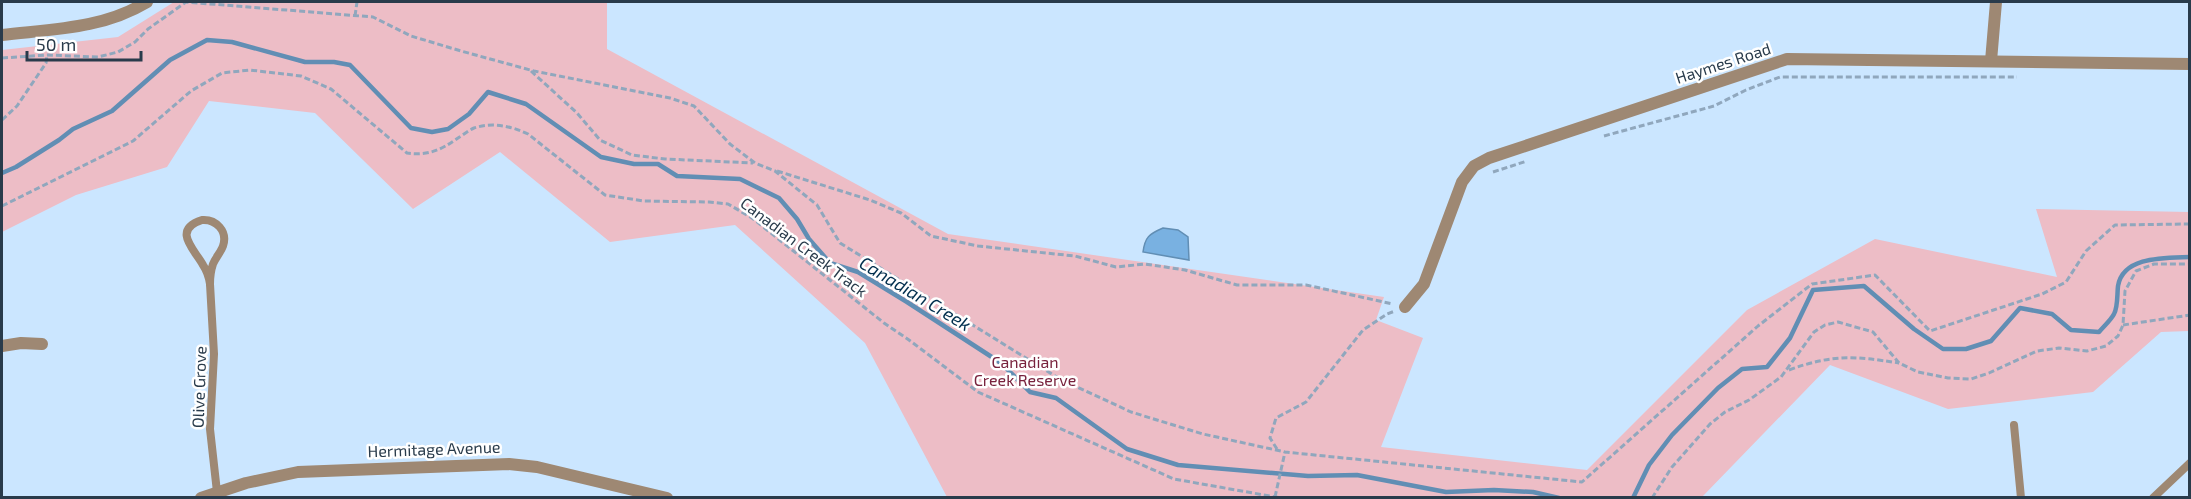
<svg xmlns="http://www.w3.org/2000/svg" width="2191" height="499" font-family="'Exo 2',sans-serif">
	<rect width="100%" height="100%" fill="#cbe6ff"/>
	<!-- green -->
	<path fill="#edbdc6" d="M 174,2 L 607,2 L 607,49 L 948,234 L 1384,297 L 1376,320 L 1423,338 L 1381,447 L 1587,470 L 1747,310 L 1875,239 L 2057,277 L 2036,209 L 2189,212 L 2189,331 L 2161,332 L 2093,392 L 1948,409 L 1830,365 L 1702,497 L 947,497 L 865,343 L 735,225 L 610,242 L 500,152 L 413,209 L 315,113 L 209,101 L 167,167 L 76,195 L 2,232 L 2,50 L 118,37 Z"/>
	<!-- water -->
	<path fill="#79b1e1" stroke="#618eb4" stroke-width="1.5" d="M 1163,228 L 1178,230 L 1188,237 L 1189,260 L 1143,252 C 1145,237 1149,234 1163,228 Z"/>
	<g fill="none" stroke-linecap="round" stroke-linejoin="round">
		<!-- stream -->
		<g stroke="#618eb4" stroke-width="4.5">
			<path d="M 2,173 L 16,167 L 59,140 L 73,129 L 112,111 L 170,60 L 207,40 L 232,42 L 305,62 L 334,62 L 350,65 L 411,128 L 432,132 L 448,129 L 469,114 L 488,92 L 526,104 L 601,157 L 634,164 L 658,164 L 677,176 L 740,179 L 779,198 L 797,219 L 809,239 L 830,263 L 858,272 L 907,302 L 1001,363 L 1030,392 L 1056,398 L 1127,449 L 1178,465 L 1308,476 L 1357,475 L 1446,492 L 1494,490 L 1533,492 L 1559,498"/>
			<path d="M 1633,498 L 1649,465 L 1672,435 L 1718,388 L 1742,369 L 1767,367 L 1790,338 L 1813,290 L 1864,286 L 1914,329 L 1943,349 L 1966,349 L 1991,341 L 2020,308 L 2052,314 L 2071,330 L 2099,332 C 2104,326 2111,320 2114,314 C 2118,307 2117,295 2118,286 C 2123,256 2165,258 2190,257"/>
		</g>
		<!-- path -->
		<g stroke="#90a7bd" stroke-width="3" stroke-dasharray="6 3" stroke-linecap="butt">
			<path d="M 355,16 L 357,2"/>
			<path d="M 2,58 L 47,55 L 98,57 L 118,52 L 135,42 L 148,29 L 186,2 L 373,17 L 411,36 L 461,51 L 534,71 L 670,98 L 694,106 L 730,144 L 755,163 L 775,171 L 817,205 L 840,243 L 1060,379 L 1131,412 L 1203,434 L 1285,452 L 1582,482 L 1758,326 L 1812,284 L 1875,275 L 1930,331 L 2042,294 L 2066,282 L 2086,251 L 2115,225 L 2190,224"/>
			<path d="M 531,71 L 577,113 L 600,140 L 632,155 L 665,159 L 753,163"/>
			<path d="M 2,120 L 17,106 L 46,63 L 47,55"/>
			<path d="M 1604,136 L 1714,106 L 1746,90 L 1780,77 L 2017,77"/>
			<path d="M 777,171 L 870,200 L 901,213 L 931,236 L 978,246 L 1075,256 L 1116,267 L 1145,264 L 1185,270 L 1237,285 L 1306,285 L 1393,304"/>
			<path d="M 1493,172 L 1527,161"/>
			<path d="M 2,206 L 133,141 L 191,91 L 222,73 L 250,70 L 301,76 L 331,89 L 407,153 C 428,156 441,150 458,138 C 463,135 469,130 474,128 C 493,122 511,126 528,134 L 605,195 L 644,201 L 709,202 L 728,204 L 752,218 L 884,323 L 909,340 L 978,392 L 1174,479 L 1281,498"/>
			<path d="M 2123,325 L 2190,315"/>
			<path d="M 1789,370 C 1833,354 1854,356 1899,363"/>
			<path d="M 1277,449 L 1270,438 L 1276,418 L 1306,402 L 1363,330 L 1387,314 L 1395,311"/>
			<path d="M 1275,497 L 1285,452"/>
			<path d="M 1652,498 L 1672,467 L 1710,424 L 1725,412 L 1749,400 L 1781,377 L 1814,332 L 1825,325 L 1838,322 L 1873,332 L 1899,363 L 1918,372 L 1948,378 L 1971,379 L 1989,373 L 2037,351 L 2059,348 L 2087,351 L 2106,346 L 2118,336 L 2123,325 L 2125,291 L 2136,271 L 2154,264 L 2190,264"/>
		</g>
		<!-- lane -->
		<g stroke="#9e8873" stroke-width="8">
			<path d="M 202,220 C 216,219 228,231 223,246 C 221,252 216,257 213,264 C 211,270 210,277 210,284 C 209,277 207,271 203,265 C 195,250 171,230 202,220 Z"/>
			<path d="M 210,284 L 214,354 L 210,429 L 217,492"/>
			<path d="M 2014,425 L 2021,498"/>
			<path d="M 2153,498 L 2190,463"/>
		</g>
		<!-- street -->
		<g stroke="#9e8873" stroke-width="12">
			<path d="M 2,35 C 53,29 102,29 147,2"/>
			<path d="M 1991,61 L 1996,2"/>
			<path d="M 1405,307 L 1424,284 L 1462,182 L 1474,166 L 1489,158 L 1787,59 L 2190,64"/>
			<path d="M 2,346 L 21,343 L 42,344"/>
			<path d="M 201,498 L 246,483 L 298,472 L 509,464 L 537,467 L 667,498"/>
		</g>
	</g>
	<g text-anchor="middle" stroke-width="5" stroke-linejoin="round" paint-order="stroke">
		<!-- street labels -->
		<g font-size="16" fill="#293b4b" stroke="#fff">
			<text transform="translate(1723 63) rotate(-18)" y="6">Haymes Road</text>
			<text transform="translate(804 247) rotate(37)" y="6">Canadian Creek Track</text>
			<text transform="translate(199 387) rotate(-88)" y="6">Olive Grove</text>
			<text transform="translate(434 449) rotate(-2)" y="6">Hermitage Avenue</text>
		</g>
		<!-- park labels -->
		<g font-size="16" fill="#78223d" stroke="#fff">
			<text x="1025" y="368">Canadian<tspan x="1025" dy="18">Creek Reserve</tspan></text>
		</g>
		<!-- water labels -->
		<g font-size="18" font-style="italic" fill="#022f4e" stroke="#fff">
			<text transform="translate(915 294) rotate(31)" y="6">Canadian Creek</text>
		</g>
	</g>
	<!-- border -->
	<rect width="2191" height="499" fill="none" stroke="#293b4b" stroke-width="6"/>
	<!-- scale -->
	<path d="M27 51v9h114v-9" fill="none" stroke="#293b4b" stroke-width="3"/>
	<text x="36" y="51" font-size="18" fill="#293b4b" stroke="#ffffff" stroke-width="4.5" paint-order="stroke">50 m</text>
</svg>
